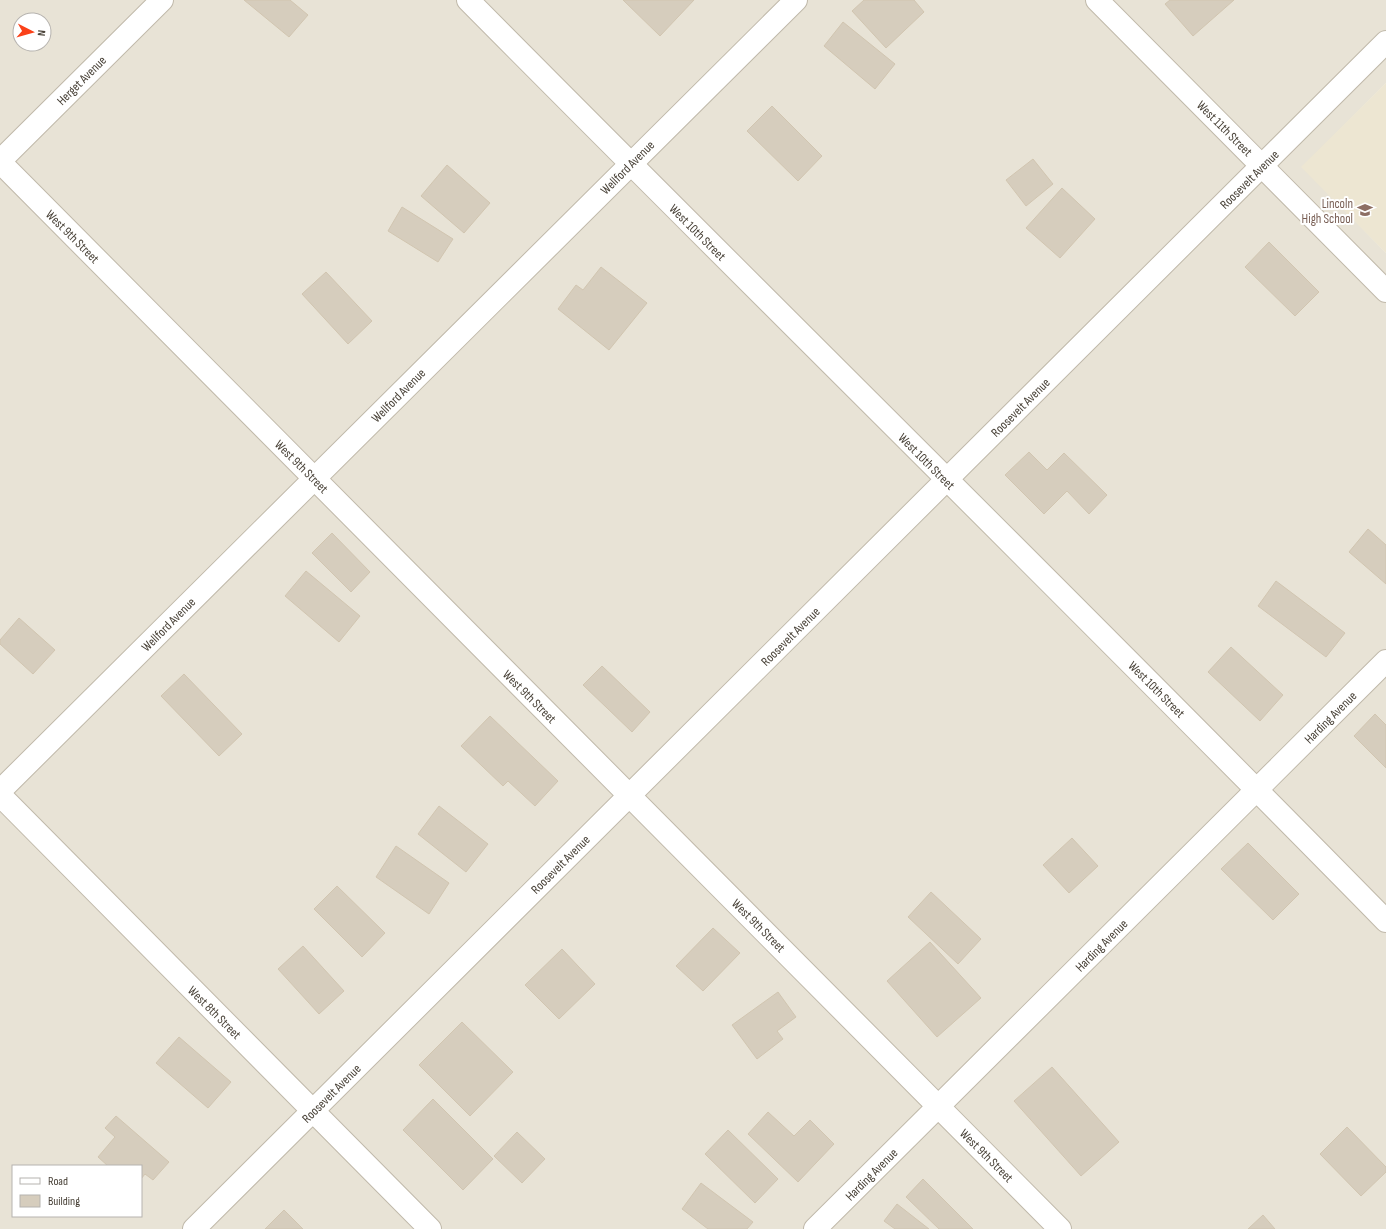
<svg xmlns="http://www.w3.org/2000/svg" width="1386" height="1229" font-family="'Sofia Sans Condensed',sans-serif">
	<rect width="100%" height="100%" fill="#f4f1e8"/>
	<!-- residential -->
	<path fill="#e8e3d6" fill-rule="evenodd" d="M 0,0 L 1386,0 L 1386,83 L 1302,167 L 1386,253 L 1386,1229 L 0,1229 ZM 20,20 L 44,20 L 44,44 L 20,44 ZM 13,1166 L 141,1166 L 141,1216 L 13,1216 Z"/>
	<!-- education -->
	<path fill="#ede6d2" d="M 1386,83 L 1386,253 L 1301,167 Z"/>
	<!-- building -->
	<g fill="#d6cdbd" stroke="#d1c5b0">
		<path d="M 244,0 L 290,0 L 308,15 L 289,37 Z"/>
		<path d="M 623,0 L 694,0 L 660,36 Z"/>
		<path d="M 864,0 L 914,0 L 924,12 L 886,48 L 852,11 Z"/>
		<path d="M 1170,0 L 1234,0 L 1193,36 L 1165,4 Z"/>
		<path d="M 843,22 L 895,64 L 875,89 L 824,46 Z"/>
		<path d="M 772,106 L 822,156 L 798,181 L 747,131 Z"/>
		<path d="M 1033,159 L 1053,184 L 1026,206 L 1006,180 Z"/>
		<path d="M 447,165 L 490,203 L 464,233 L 421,196 Z"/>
		<path d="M 1062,188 L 1095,219 L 1060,258 L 1026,228 Z"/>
		<path d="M 402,207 L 453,239 L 438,262 L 388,231 Z"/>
		<path d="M 1269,242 L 1319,292 L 1295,316 L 1245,267 Z"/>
		<path d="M 601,267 L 647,303 L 609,350 L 558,309 L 576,285 L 583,290 Z"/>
		<path d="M 326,272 L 372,321 L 348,344 L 302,294 Z"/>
		<path d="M 1029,452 L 1047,470 L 1064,453 L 1107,495 L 1089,514 L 1067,491 L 1044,514 L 1005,475 Z"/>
		<path d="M 1368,529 L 1386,545 L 1386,584 L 1349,552 Z"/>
		<path d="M 332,533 L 370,572 L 351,592 L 312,553 Z"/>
		<path d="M 306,571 L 360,616 L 339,642 L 285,596 Z"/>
		<path d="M 1276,581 L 1345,633 L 1326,657 L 1258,606 Z"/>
		<path d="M 19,618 L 55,650 L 33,674 L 0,644 L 0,640 Z"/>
		<path d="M 1231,647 L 1283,695 L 1260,721 L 1208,672 Z"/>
		<path d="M 602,666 L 650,712 L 632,732 L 583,685 Z"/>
		<path d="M 184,674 L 242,734 L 219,756 L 161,696 Z"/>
		<path d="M 1375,714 L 1386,725 L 1386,768 L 1354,736 Z"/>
		<path d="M 490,716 L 558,781 L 535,806 L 508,781 L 503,786 L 461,746 Z"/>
		<path d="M 439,806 L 488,844 L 466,872 L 418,834 Z"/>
		<path d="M 1072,838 L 1098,866 L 1069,893 L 1043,865 Z"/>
		<path d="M 1248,843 L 1299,894 L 1273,920 L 1221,869 Z"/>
		<path d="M 396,846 L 449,883 L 429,914 L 376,877 Z"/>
		<path d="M 337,886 L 385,933 L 362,957 L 314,909 Z"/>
		<path d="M 931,892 L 981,939 L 958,964 L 908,917 Z"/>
		<path d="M 713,928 L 740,953 L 703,991 L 676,966 Z"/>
		<path d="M 930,942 L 981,998 L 937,1037 L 887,981 Z"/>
		<path d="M 303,946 L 344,991 L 319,1014 L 278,969 Z"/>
		<path d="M 562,949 L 595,984 L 559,1019 L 525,985 Z"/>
		<path d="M 778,992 L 796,1017 L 777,1031 L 783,1039 L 757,1059 L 732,1025 Z"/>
		<path d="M 462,1022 L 513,1072 L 470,1116 L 419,1065 Z"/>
		<path d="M 179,1037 L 231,1082 L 208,1108 L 156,1063 Z"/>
		<path d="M 1052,1067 L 1119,1142 L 1081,1176 L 1014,1101 Z"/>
		<path d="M 433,1099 L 493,1159 L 463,1190 L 403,1130 Z"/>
		<path d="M 768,1112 L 794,1136 L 810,1120 L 834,1144 L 798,1182 L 748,1134 Z"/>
		<path d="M 116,1116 L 169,1162 L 153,1180 L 145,1174 L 141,1179 L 141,1166 L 108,1166 L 98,1157 L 115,1137 L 105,1128 Z"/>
		<path d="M 1347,1127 L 1386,1167 L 1386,1172 L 1361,1196 L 1320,1154 Z"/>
		<path d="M 728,1130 L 778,1179 L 755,1203 L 705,1154 Z"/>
		<path d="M 517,1132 L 545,1159 L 522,1183 L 494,1156 Z"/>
		<path d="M 923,1179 L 973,1229 L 939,1229 L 906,1197 Z"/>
		<path d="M 701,1183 L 753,1222 L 747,1229 L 708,1229 L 682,1209 Z"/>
		<path d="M 897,1204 L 929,1229 L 895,1229 L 884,1221 Z"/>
		<path d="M 284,1210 L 303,1229 L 265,1229 Z"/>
		<path d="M 1263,1215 L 1275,1229 L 1248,1229 Z"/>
	</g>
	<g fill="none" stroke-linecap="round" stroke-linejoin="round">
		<!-- minor casing -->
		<g stroke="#c0b9aa" stroke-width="24">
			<g id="minor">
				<path d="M 468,0 C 773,308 1083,612 1386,921"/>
				<path d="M 1097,0 L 1386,291"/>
				<path d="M 0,161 L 162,0"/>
				<path d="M 0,162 L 1060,1229"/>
				<path d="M 0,791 L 796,0"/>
				<path d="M 0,795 L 430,1229"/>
				<path d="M 194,1229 L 1386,42"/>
				<path d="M 815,1229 L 1386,661"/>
			</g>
		</g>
		<!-- minor -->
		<use href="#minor" stroke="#fff" stroke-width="22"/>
	</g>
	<!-- icons -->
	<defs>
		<g id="school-bare" transform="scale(1.2)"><path d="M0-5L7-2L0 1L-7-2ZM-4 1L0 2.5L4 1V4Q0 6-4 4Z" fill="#8d6e63" stroke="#fff" stroke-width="2.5" paint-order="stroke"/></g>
	</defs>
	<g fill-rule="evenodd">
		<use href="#school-bare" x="1365" y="210"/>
	</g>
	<g text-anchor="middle" stroke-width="4" stroke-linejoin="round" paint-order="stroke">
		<!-- street labels -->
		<g font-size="13" fill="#484137" stroke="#fff">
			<text transform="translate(81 80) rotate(-45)" y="5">Herget Avenue</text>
			<text transform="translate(1225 128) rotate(45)" y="5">West 11th Street</text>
			<text transform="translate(627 167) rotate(-45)" y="5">Wellford Avenue</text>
			<text transform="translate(1249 179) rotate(-45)" y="5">Roosevelt Avenue</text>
			<text transform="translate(698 232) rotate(45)" y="5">West 10th Street</text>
			<text transform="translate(73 236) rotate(45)" y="5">West 9th Street</text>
			<text transform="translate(398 395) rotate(-45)" y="5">Wellford Avenue</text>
			<text transform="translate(1020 407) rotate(-45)" y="5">Roosevelt Avenue</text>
			<text transform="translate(927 461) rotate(45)" y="5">West 10th Street</text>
			<text transform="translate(302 466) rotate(45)" y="5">West 9th Street</text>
			<text transform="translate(168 624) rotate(-45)" y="5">Wellford Avenue</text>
			<text transform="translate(790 636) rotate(-45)" y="5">Roosevelt Avenue</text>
			<text transform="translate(1157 689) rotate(45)" y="5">West 10th Street</text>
			<text transform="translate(530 696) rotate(45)" y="5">West 9th Street</text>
			<text transform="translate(1330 717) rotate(-45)" y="5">Harding Avenue</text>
			<text transform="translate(560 864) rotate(-45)" y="5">Roosevelt Avenue</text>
			<text transform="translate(759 925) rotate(45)" y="5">West 9th Street</text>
			<text transform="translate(1101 945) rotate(-45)" y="5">Harding Avenue</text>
			<text transform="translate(215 1012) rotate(45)" y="5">West 8th Street</text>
			<text transform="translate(331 1093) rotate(-45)" y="5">Roosevelt Avenue</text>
			<text transform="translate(987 1155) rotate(45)" y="5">West 9th Street</text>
			<text transform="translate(871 1174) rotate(-45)" y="5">Harding Avenue</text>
		</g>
		<!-- education labels -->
		<g font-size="13" fill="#785e54" stroke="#fff" text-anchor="end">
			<text x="1353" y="208">Lincoln<tspan x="1353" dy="15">High School</tspan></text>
		</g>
	</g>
	<!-- legend -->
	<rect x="12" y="1165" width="130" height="52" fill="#ffffff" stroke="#b6b3af"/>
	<rect x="20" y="1178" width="20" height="6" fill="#ffffff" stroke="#b6b3af"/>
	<text x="48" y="1185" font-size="12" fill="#484137">Road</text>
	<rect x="20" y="1195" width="20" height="12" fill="#d6cdbd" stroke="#b6b3af"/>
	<text x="48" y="1205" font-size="12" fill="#484137">Building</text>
	<!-- north arrow -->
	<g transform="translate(32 32) rotate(96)"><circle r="19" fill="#ffffff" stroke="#b6b3af"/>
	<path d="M0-3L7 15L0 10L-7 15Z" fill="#fa4119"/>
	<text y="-6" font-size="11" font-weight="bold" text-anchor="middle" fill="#484137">N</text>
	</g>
</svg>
